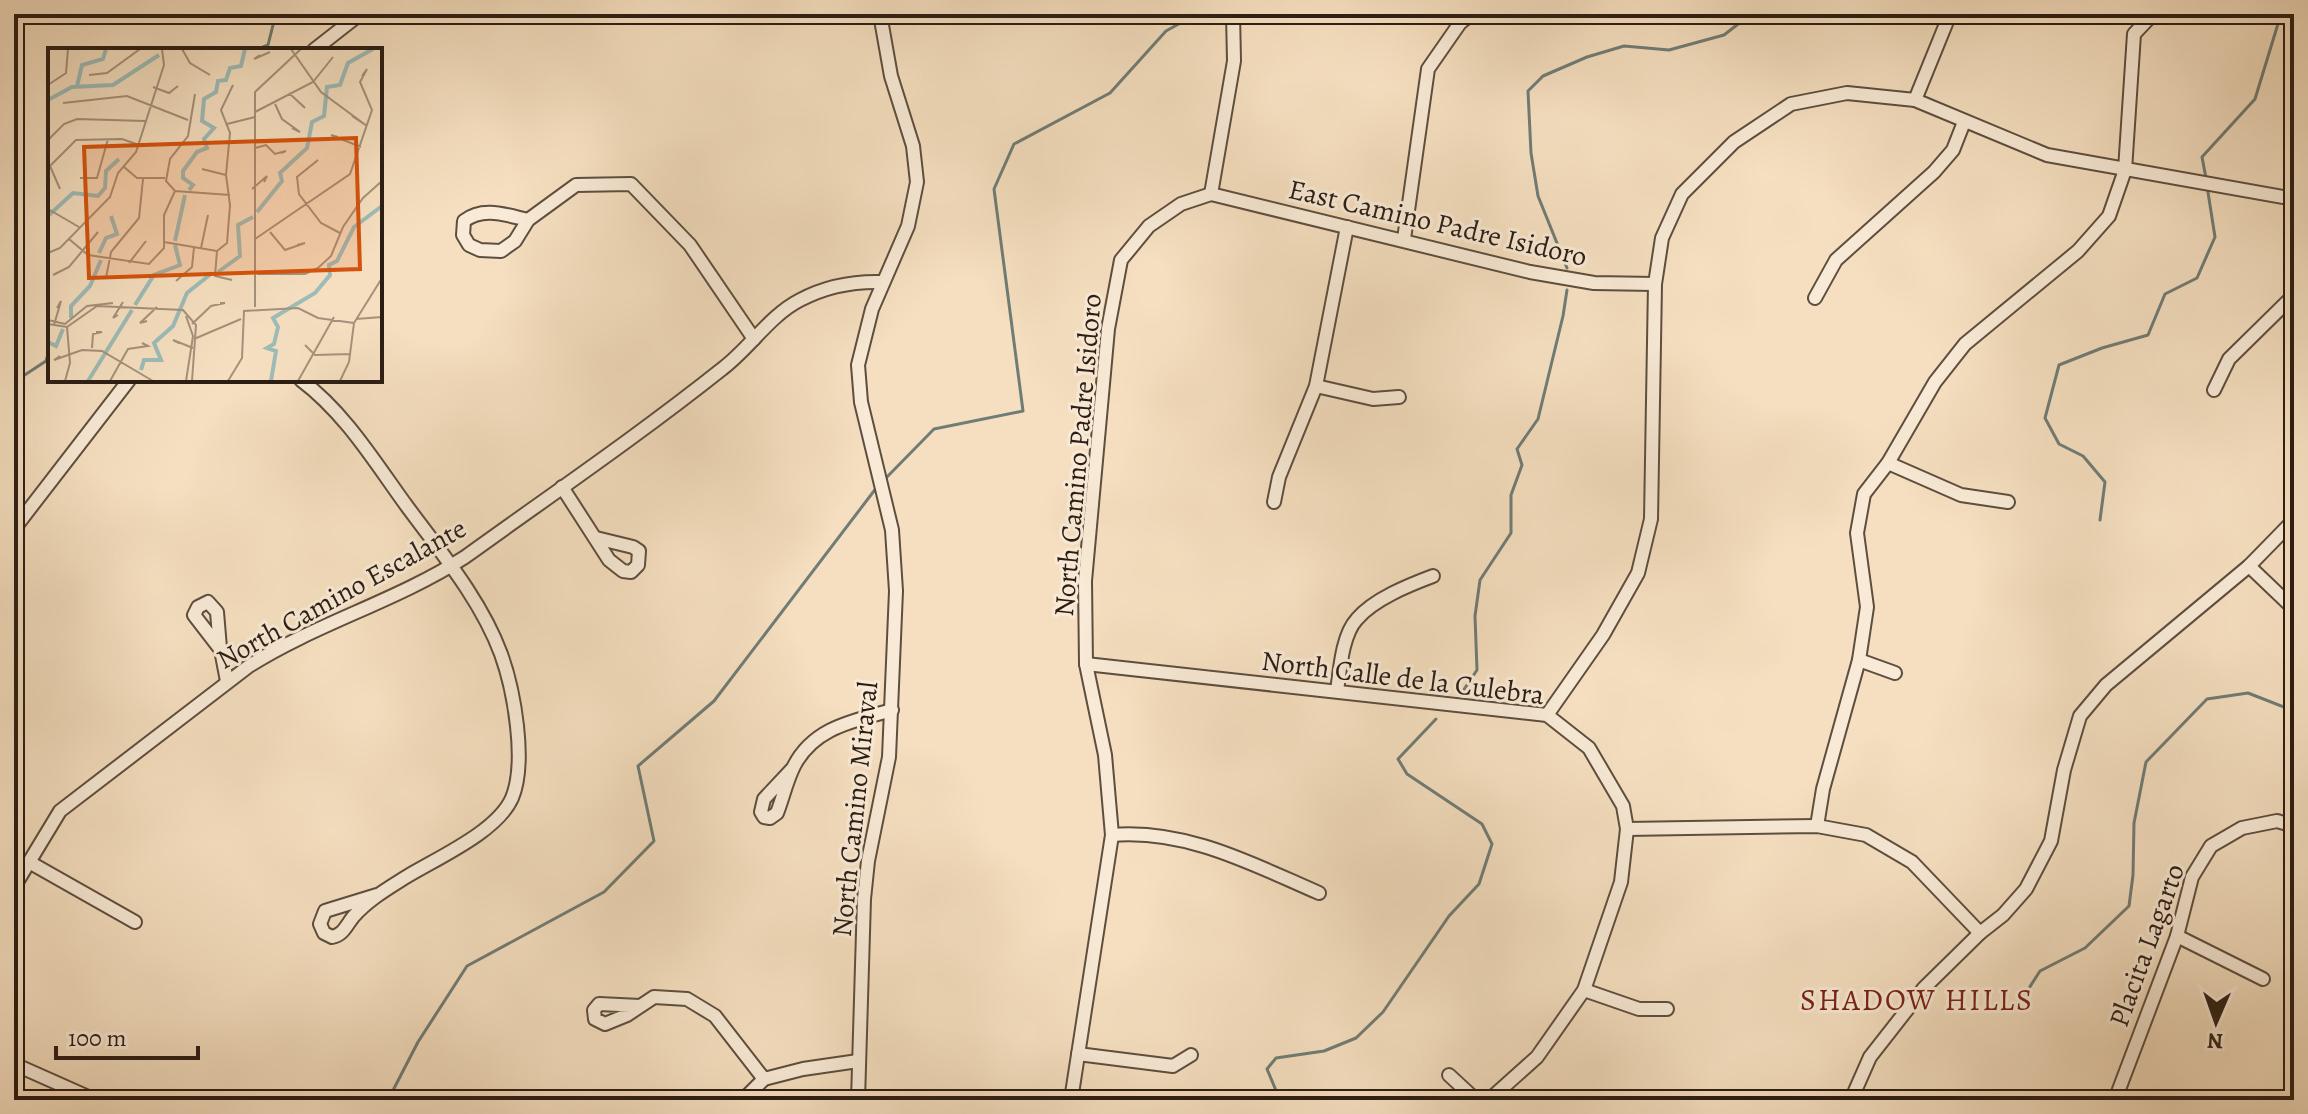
<svg xmlns="http://www.w3.org/2000/svg" width="2308" height="1114" font-family="Alegreya,serif">
	<rect width="100%" height="100%" fill="#f5dfc0"/>
	<filter id="stains"><feTurbulence type="fractalNoise" baseFrequency=".0025" numOctaves="4"/><feColorMatrix values="0 0 0 0 .2 0 0 0 0 .09 0 0 0 0 .02 0 0 0 .5 -.17"/></filter>
	<radialGradient id="worn" r=".72"><stop offset=".6" stop-color="#630" stop-opacity="0"/><stop offset="1" stop-color="#630" stop-opacity=".3"/></radialGradient>
	<g fill="none" stroke-linecap="round" stroke-linejoin="round">
		<!-- stream -->
		<g stroke="#707c76" stroke-width="3">
			<path d="M 256,50 L 268,45 L 273,25 L 271,14"/>
			<path d="M 2206,178 L 2202,157 L 2255,99 L 2281,14"/>
			<path d="M 1567,268 L 1538,196 L 1531,153 L 1528,91 L 1543,76 L 1587,57 L 1624,46 L 1669,50 L 1724,35 L 1751,14"/>
			<path d="M 14,382 L 46,361 L 50,348"/>
			<path d="M 885,479 L 934,429 L 1023,411 L 994,189 L 1014,144 L 1110,93 L 1166,31 L 1193,16 L 1218,14"/>
			<path d="M 2100,520 L 2105,482 L 2083,456 L 2059,444 L 2045,418 L 2059,365 L 2102,348 L 2148,335 L 2165,294 L 2197,278 L 2215,237 L 2207,186"/>
			<path d="M 1463,691 L 1477,670 L 1475,616 L 1480,580 L 1511,533 L 1511,495 L 1522,465 L 1517,449 L 1538,419 L 1563,316 L 1567,290"/>
			<path d="M 2017,1007 L 2040,971 L 2085,948 L 2129,906 L 2133,875 L 2134,823 L 2146,762 L 2207,699 L 2248,693 L 2294,711"/>
			<path d="M 388,1100 L 418,1042 L 467,966 L 604,892 L 654,841 L 638,766 L 714,701 L 877,487"/>
			<path d="M 1280,1100 L 1267,1069 L 1276,1058 L 1324,1051 L 1356,1038 L 1383,1012 L 1449,916 L 1479,884 L 1492,844 L 1482,824 L 1407,774 L 1398,759 L 1436,719"/>
		</g>
		<!-- minor casing -->
		<g stroke="#5e4e3f" stroke-width="16">
			<g id="minor">
				<path d="M 314,50 L 360,14"/>
				<path d="M 1915,100 L 1950,14"/>
				<path d="M 1211,194 L 1530,272 L 1594,283 L 1655,284"/>
				<path d="M 1211,194 L 1234,61 L 1233,14"/>
				<path d="M 528,220 C 506,215 483,206 464,221 L 463,235 L 469,245 L 480,250 L 501,251 L 515,241 L 528,220 L 576,185 L 631,184 L 690,245 L 754,339"/>
				<path d="M 1404,239 L 1428,69 L 1460,23 L 1471,14"/>
				<path d="M 1815,298 L 1836,260 L 1934,172 L 1953,150 L 1964,122"/>
				<path d="M 301,380 C 345,413 374,461 406,505 C 440,551 481,600 501,654 C 514,690 527,762 512,798 C 497,832 437,858 406,877 C 387,889 368,900 353,917 C 346,926 343,935 332,937 L 324,933 L 320,924 L 325,911 L 377,895"/>
				<path d="M 1316,386 L 1373,399 L 1399,397"/>
				<path d="M 2214,390 L 2229,359 L 2294,295"/>
				<path d="M 1888,463 L 1961,495 L 2008,502"/>
				<path d="M 562,487 L 609,560 L 623,571 L 631,572 L 638,565 L 639,551 L 633,547 L 596,538"/>
				<path d="M 1274,502 L 1279,477 L 1316,386 L 1347,227"/>
				<path d="M 14,529 L 129,380"/>
				<path d="M 2249,566 L 2294,609"/>
				<path d="M 221,650 L 194,615 L 198,607 L 208,602 L 217,612 L 220,648 L 221,650 L 227,681"/>
				<path d="M 1859,660 L 1895,673"/>
				<path d="M 1086,664 L 1547,715 L 1589,748 L 1623,806 L 1627,829 L 1621,882 L 1584,990 L 1537,1057 L 1489,1100"/>
				<path d="M 1337,691 C 1340,670 1342,635 1357,619 C 1374,599 1409,585 1433,576"/>
				<path d="M 1547,715 L 1603,635 L 1638,573 L 1651,519 L 1655,284 L 1662,238 L 1682,194 L 1734,142 L 1791,104 L 1847,93 L 1915,100 L 2047,155 L 2294,199"/>
				<path d="M 793,768 L 764,799 L 761,812 L 764,817 L 770,818 L 777,813 C 783,798 786,782 794,766 C 814,727 854,721 892,710"/>
				<path d="M 1817,826 L 1823,789 L 1859,660 L 1867,607 L 1857,533 L 1864,494 L 1888,463 L 1935,382 L 1965,344 L 2078,251 L 2109,216 L 2125,170 L 2134,34 L 2153,14"/>
				<path d="M 1627,829 L 1817,826 L 1866,835 L 1912,862 L 1980,933"/>
				<path d="M 1112,835 C 1187,829 1252,864 1319,893"/>
				<path d="M 29,862 L 135,922"/>
				<path d="M 14,887 L 60,811 L 249,666 C 317,623 397,601 465,557 C 551,495 639,435 722,369 C 750,348 769,316 800,300 C 826,286 854,281 883,282"/>
				<path d="M 2177,936 L 2263,979"/>
				<path d="M 1584,990 L 1639,1009 L 1667,1009"/>
				<path d="M 640,1006 L 599,1004 L 594,1010 L 595,1019 L 605,1024 L 627,1015 L 654,997 L 687,999 L 715,1016 L 764,1079 L 803,1069 L 858,1061"/>
				<path d="M 1078,1054 L 1173,1066 L 1191,1055"/>
				<path d="M 14,1064 L 95,1100"/>
				<path d="M 1449,1075 L 1476,1100"/>
				<path d="M 743,1100 L 764,1079"/>
				<path d="M 858,1100 L 864,899 L 868,861 L 889,757 L 896,591 L 892,530 L 861,402 L 858,365 L 872,309 L 908,226 L 917,182 L 913,146 L 891,76 L 880,14"/>
				<path d="M 1071,1100 L 1112,835 L 1105,755 L 1086,664 L 1085,581 L 1108,329 L 1121,260 L 1149,226 L 1181,204 L 1211,194"/>
				<path d="M 1851,1100 L 1870,1057 L 1924,988 L 1980,933 L 2003,915 L 2026,889 L 2051,841 L 2064,770 L 2080,716 L 2106,685 L 2249,566 L 2294,520"/>
				<path d="M 2115,1100 L 2177,936 L 2192,877 L 2211,846 L 2242,828 L 2277,821 L 2294,826"/>
			</g>
		</g>
		<!-- minor -->
		<use href="#minor" stroke="#f8ead6" stroke-width="12"/>
	</g>
	<g text-anchor="middle" stroke-width="6" stroke-linejoin="round" paint-order="stroke">
		<!-- street labels -->
		<g font-size="28" fill="#2c1d14" stroke="#f8ead6">
			<text transform="translate(1438 222) rotate(13)" y="10">East Camino Padre Isidoro</text>
			<text transform="translate(1077 455) rotate(-85)" y="10">North Camino Padre Isidoro</text>
			<text transform="translate(341 593) rotate(-29)" y="10">North Camino Escalante</text>
			<text transform="translate(1403 677) rotate(7)" y="10">North Calle de la Culebra</text>
			<text transform="translate(854 809) rotate(-84)" y="10">North Camino Miraval</text>
			<text transform="translate(2146 945) rotate(-70)" y="10">Placita Lagarto</text>
		</g>
		<!-- neighbourhood labels -->
		<g font-size="30" letter-spacing="2" fill="#7a1f14" stroke="#f8ead6">
			<text x="1917" y="1010">SHADOW HILLS</text>
		</g>
	</g>
	<!-- overview -->
	<g transform="translate(48 48)">
		<rect width="334" height="334" fill="#f5dfc0"/>
		<path fill="none" stroke="#9dbcb8" stroke-width="4" d="M 29,38 L 34,17 L 55,11 L 58,1M 0,52 L 24,39 L 65,37 L 111,7M 141,142 L 145,137 L 135,130 L 135,123 L 149,104 L 159,100 L 156,91 L 166,80 L 154,73 L 156,51 L 168,44 L 170,33 L 178,32 L 182,20 L 193,18 L 197,1M 209,164 L 234,133 L 232,125 L 259,100 L 264,74 L 276,68 L 279,39 L 292,37 L 300,15 L 325,1M 0,168 L 25,145 L 50,148 L 57,140 L 58,123 L 71,111M 127,193 L 137,147M 51,205 L 58,190 L 69,186 L 63,168M 170,224 L 192,208 L 190,177 L 205,169M 87,257 L 106,227 L 132,217 L 127,197M 23,270 L 23,258 L 42,238 L 53,212M 0,294 L 8,298 L 15,281M 93,322 L 96,312 L 113,312 L 106,295 L 125,278 L 139,245 L 164,225M 40,333 L 84,262M 223,333 L 228,303 L 219,300 L 226,296 L 230,279 L 225,270 L 267,245 L 282,227 L 281,217 L 289,213 L 306,179 L 334,158"/>
		<path fill="none" stroke="#a5917b" stroke-width="2" d="M 134,1 L 142,15 L 162,27M 243,1 L 273,44 L 319,78 L 304,68M 212,7 L 206,11 L 222,4M 41,27 L 59,25 L 92,1M 0,37 L 18,25 L 20,1M 105,39 L 121,45 L 130,38M 241,45 L 257,60 L 253,56M 147,46 L 140,88 L 122,111 L 118,133 L 127,143 L 182,147M 15,55 L 79,48 L 140,72M 227,56 L 234,71 L 252,84 L 244,80M 207,64 L 265,34 L 285,9M 179,76 L 207,69M 290,89 L 283,87 L 313,99M 0,92 L 16,76 L 29,71 L 97,73M 207,100 L 218,97 L 227,106 L 238,103 L 233,105M 264,117 L 270,112 L 249,129 L 251,146 L 273,175 L 292,185M 2,118 L 12,141M 76,119 L 89,130 L 117,130M 0,120 L 28,92 L 74,91 L 91,97M 154,121 L 178,127M 32,130 L 49,130 L 60,91M 204,141 L 219,128 L 216,134M 0,161 L 31,179M 222,184 L 237,202 L 257,195 L 249,197M 21,191 L 40,207 L 101,216 L 116,200 L 116,167 L 127,143M 207,191 L 302,126 L 324,62 L 312,34 L 319,21 L 314,28M 116,194 L 169,203M 153,200 L 160,167M 169,203 L 179,195 L 182,157 L 178,127 L 182,85 L 173,62 L 185,37M 169,203 L 167,228 L 184,232M 0,205 L 12,200 L 62,149 L 70,125 L 88,104 L 116,17 L 114,1M 81,215 L 98,193M 209,226 L 257,226 L 270,220 L 283,208 L 295,179 L 315,150 L 334,133M 5,227 L 21,219 L 50,184M 58,230 L 63,204 L 91,170 L 95,131M 128,233 L 144,219 L 146,199M 207,259 L 207,44 L 253,1M 70,267 L 65,270 L 75,254M 308,271 L 334,269M 0,272 L 17,276 L 39,258 L 65,255M 99,273 L 92,275 L 109,259M 0,276 L 19,279 L 49,258 L 135,262 L 148,277 L 144,333M 144,276 L 163,258 L 177,255 L 172,255M 6,277 L 13,253 L 9,260M 146,291 L 193,271M 131,295 L 125,292 L 145,300M 257,297 L 267,307 L 302,306M 44,300 L 45,286 L 54,284 L 48,284M 12,308 L 6,312 L 34,302 L 54,303 L 105,333M 17,333 L 22,315 L 19,279M 62,333 L 80,301 L 100,298 L 94,295M 138,333 L 145,288 L 138,268M 180,333 L 194,310 L 196,263 L 250,260 L 270,270 L 306,275M 250,333 L 286,269M 292,333 L 301,314 L 306,275 L 334,230"/>
		<path fill="#d5530d" fill-opacity="0.15" stroke="#d5530d" stroke-width="4" d="M 308,90 L 312,221 L 41,230 L 36,99 Z"/>
		<rect width="334" height="334" fill="none" stroke="#2c1d14" stroke-width="4"/>
	</g>
	<!-- margin -->
	<rect width="2308" height="1114" fill="none" stroke="#f5dfc0" stroke-width="48"/>
	<rect x="16" y="16" width="2276" height="1082" fill="none" stroke="#2c1d14" stroke-width="4"/>
	<rect x="24" y="24" width="2260" height="1066" fill="none" stroke="#2c1d14" stroke-width="2"/>
	<!-- north arrow -->
	<g transform="translate(2216 1022) rotate(182)" stroke="#f8ead6" stroke-width="6" paint-order="stroke">
	<path d="M0-6L14 30L0 20L-14 30Z" fill="#2c1d14"/>
	<text y="-12" font-size="22" font-weight="bold" text-anchor="middle" fill="#2c1d14">N</text>
	</g>
	<!-- scale -->
	<path d="M56 1046v12h142v-12" fill="none" stroke="#2c1d14" stroke-width="4"/>
	<text x="68" y="1046" font-size="24" fill="#2c1d14" stroke="#f8ead6" stroke-width="6" paint-order="stroke">100 m</text>
	<rect width="100%" height="100%" filter="url(#stains)"/>
	<rect width="100%" height="100%" fill="url(#worn)"/>
</svg>
